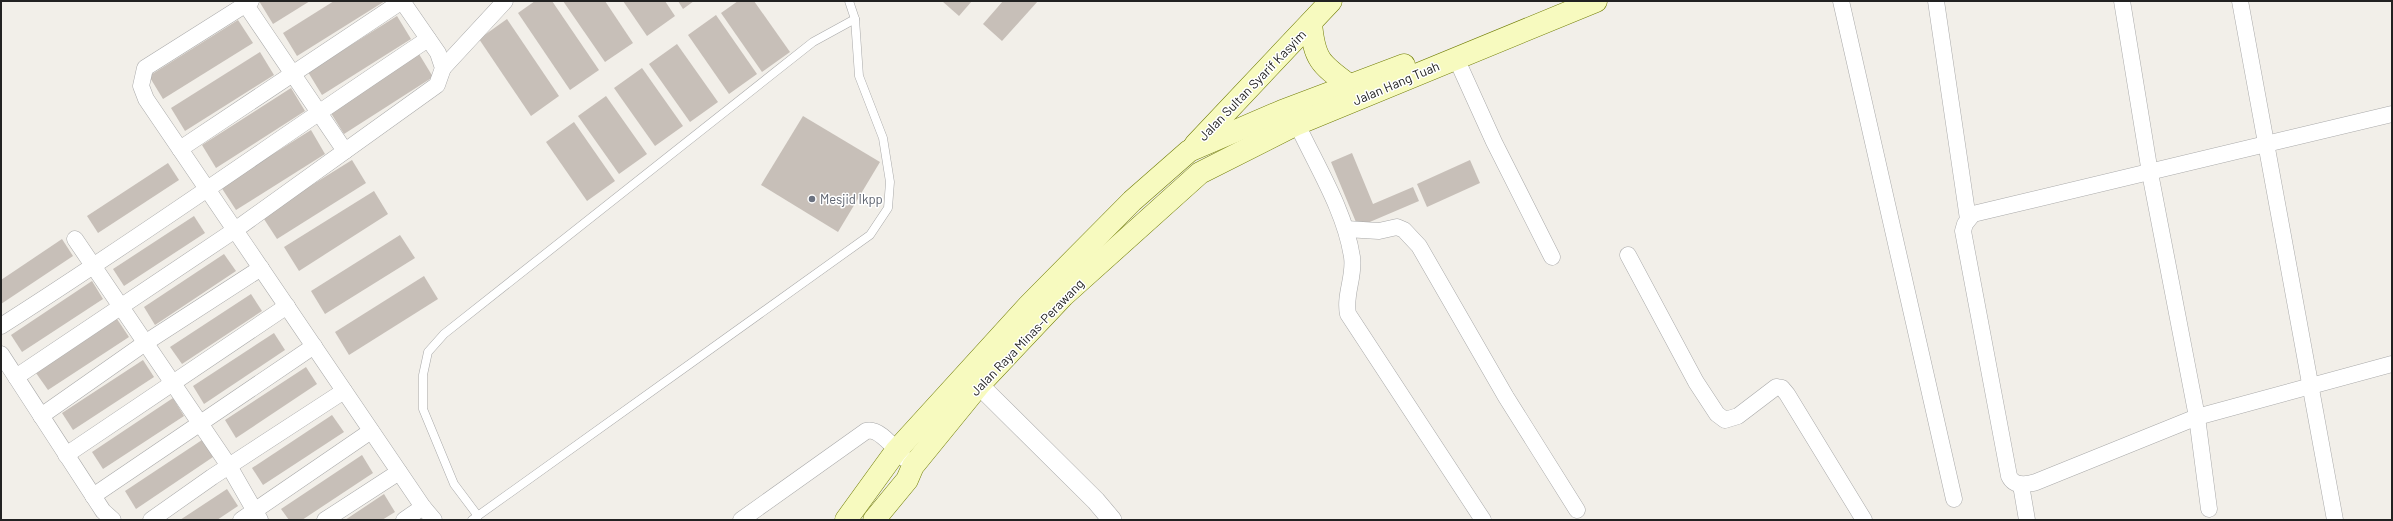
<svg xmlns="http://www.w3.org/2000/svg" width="2393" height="521" font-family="Barlow,sans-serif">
	<rect width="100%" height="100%" fill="#f2efe9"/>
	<!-- building -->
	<g fill="#c7bfb8">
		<path d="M 259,1 L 310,1 L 273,24 Z"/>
		<path d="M 334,1 L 385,1 L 297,56 L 283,33 Z"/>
		<path d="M 535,1 L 552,1 L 599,70 L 570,90 L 518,13 Z"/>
		<path d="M 563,1 L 605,1 L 633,43 L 605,62 Z"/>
		<path d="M 623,1 L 665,1 L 675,16 L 647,36 Z"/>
		<path d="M 678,1 L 694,1 L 683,9 Z"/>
		<path d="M 738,1 L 754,1 L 790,52 L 762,72 L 721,13 Z"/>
		<path d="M 942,1 L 972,1 L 959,16 Z"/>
		<path d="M 1003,1 L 1038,1 L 1002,41 L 983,24 Z"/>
		<path d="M 716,15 L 757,74 L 729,94 L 688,35 Z"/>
		<path d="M 397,16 L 411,39 L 322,95 L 308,72 Z"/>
		<path d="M 507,19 L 559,96 L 531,116 L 479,39 Z"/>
		<path d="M 238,20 L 253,43 L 163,99 L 149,76 Z"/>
		<path d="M 677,44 L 718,102 L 690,122 L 649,64 Z"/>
		<path d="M 260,52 L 274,75 L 185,131 L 171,108 Z"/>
		<path d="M 419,54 L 433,77 L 344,134 L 329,110 Z"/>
		<path d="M 642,68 L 683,126 L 655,146 L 614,88 Z"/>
		<path d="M 291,88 L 305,111 L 216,168 L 202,145 Z"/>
		<path d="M 606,96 L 647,154 L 619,174 L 578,116 Z"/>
		<path d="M 803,116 L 880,162 L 838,232 L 761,185 Z"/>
		<path d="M 574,122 L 615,181 L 587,201 L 546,142 Z"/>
		<path d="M 311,130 L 325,154 L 236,210 L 221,187 Z"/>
		<path d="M 1352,153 L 1373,204 L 1413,187 L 1419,201 L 1358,227 L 1331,162 Z"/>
		<path d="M 352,160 L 366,183 L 277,239 L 262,216 Z"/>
		<path d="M 1470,160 L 1480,183 L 1427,207 L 1417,184 Z"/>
		<path d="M 168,163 L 179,180 L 98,233 L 87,216 Z"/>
		<path d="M 374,191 L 388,214 L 299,271 L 284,247 Z"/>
		<path d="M 194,216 L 205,233 L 124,286 L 113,269 Z"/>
		<path d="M 400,235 L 415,258 L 325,314 L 311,291 Z"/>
		<path d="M 62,239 L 73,256 L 1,304 L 1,280 Z"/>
		<path d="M 224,254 L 236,271 L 155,325 L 144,307 Z"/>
		<path d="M 424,276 L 438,299 L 349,355 L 335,332 Z"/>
		<path d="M 92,281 L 103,299 L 22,352 L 11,335 Z"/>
		<path d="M 251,294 L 262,311 L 182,364 L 170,347 Z"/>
		<path d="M 117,319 L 129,337 L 48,390 L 36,373 Z"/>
		<path d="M 274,333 L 285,350 L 204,404 L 193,386 Z"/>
		<path d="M 143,360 L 154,377 L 73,430 L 62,413 Z"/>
		<path d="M 306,367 L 317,384 L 236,438 L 225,420 Z"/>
		<path d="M 173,398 L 184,416 L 103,469 L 92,452 Z"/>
		<path d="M 332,415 L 344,432 L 263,485 L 252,468 Z"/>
		<path d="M 205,438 L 216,455 L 136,509 L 125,491 Z"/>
		<path d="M 362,455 L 373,473 L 302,520 L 289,520 L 281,509 Z"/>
		<path d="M 227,489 L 238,506 L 217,520 L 180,520 Z"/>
		<path d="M 384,494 L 395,512 L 382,520 L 345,520 Z"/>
	</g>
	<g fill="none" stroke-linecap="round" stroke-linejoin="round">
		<!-- service casing -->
		<g stroke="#a9a9a9" stroke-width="9">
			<g id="service">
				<path d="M 478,516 L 454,484 L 423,409 L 423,375 L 428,352 L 444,334 L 813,42 L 855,19"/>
				<path d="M 472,520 L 870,235 L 888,208 L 890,182 L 883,138 L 859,76 L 855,19 L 849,1"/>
			</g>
		</g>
		<!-- minor casing -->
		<g stroke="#a9a9a9" stroke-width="17">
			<g id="minor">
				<path d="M 251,1 L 145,68 L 141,86 L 146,99 L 423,507 L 434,520"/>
				<path d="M 1841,1 L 1954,499"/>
				<path d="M 1936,1 L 1968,219"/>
				<path d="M 2122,1 L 2150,173 L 2197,417 L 2209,509"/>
				<path d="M 2240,1 L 2335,520"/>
				<path d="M 246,5 L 345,151"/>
				<path d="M 1456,58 L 1494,142 L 1552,257"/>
				<path d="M 443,68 L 505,1"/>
				<path d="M 2392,114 L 1973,214 L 1965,224 L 1963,231 L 2009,476 C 2014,487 2026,485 2036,482 L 2197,417 L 2392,364"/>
				<path d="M 1297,124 C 1317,167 1345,211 1352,257 C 1355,276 1344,295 1348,314 L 1483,520"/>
				<path d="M 180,149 L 402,1"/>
				<path d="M 1346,229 L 1379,231 L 1397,227 L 1404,230 L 1419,246 L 1506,397 L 1577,510"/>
				<path d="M 75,239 L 229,466 L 260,520"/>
				<path d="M 1628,255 L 1696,382 L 1717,414 L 1725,420 L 1738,416 L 1776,387 L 1782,388 L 1787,394 L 1864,520"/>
				<path d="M 1,326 C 146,234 285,134 428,39"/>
				<path d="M 1,354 L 103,511 L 113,520"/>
				<path d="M 16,377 L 235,230 L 437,85 L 443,68 L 438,53 L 402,1"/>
				<path d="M 41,416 L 145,343 L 261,268"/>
				<path d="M 66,455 L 287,306"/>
				<path d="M 2021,485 L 2027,520"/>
				<path d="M 93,496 L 314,346"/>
				<path d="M 151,520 L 212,477 L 344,391"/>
				<path d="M 241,520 L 371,431"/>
				<path d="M 325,520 L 399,472"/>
				<path d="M 404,520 L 423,507"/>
				<path d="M 741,520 L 866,431 C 880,427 895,450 904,458"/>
			</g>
		</g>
		<!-- tertiary casing -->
		<g stroke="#a9a9a9" stroke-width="20">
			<path id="tertiary" d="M 979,385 L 1096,501 L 1112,520"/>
		</g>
		<!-- secondary casing -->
		<g stroke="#707d05" stroke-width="23">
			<g id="secondary">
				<path d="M 1311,23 C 1314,59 1320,64 1349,85"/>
				<path d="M 1195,145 L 1331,1"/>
				<path d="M 846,520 L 896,451 L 1029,305 L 1132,201 L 1189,151 L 1282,111 L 1404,65"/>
				<path d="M 874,520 L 907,480 L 913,466 L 979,385 L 1063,296 L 1200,173 L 1297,124 L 1596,1"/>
			</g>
		</g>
		<!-- service -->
		<use href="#service" stroke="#fff" stroke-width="8"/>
		<!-- minor -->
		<use href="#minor" stroke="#fff" stroke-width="16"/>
		<!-- tertiary -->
		<use href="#tertiary" stroke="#fff" stroke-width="19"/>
		<!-- secondary -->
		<use href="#secondary" stroke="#f7fabf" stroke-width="22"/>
	</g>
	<!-- markers -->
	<circle fill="#6b7280" stroke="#fff" stroke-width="1.5" cx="812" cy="199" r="4"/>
	<g text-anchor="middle" stroke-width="3" stroke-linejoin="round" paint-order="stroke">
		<!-- street labels -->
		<g font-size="13" fill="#222" stroke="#fff">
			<text transform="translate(1396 83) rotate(-23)" y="5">Jalan Hang Tuah</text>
			<text transform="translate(1252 85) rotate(-46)" y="5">Jalan Sultan Syarif Kasyim</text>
			<text transform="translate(1027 337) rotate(-46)" y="5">Jalan Raya Minas-Perawang</text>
		</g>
		<!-- worship labels -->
		<g font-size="13" fill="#5b616d" stroke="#fff" text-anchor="start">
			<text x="820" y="204">Mesjid Ikpp</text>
		</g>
	</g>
	<!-- border -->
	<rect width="2393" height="521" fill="none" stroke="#222222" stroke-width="4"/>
</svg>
